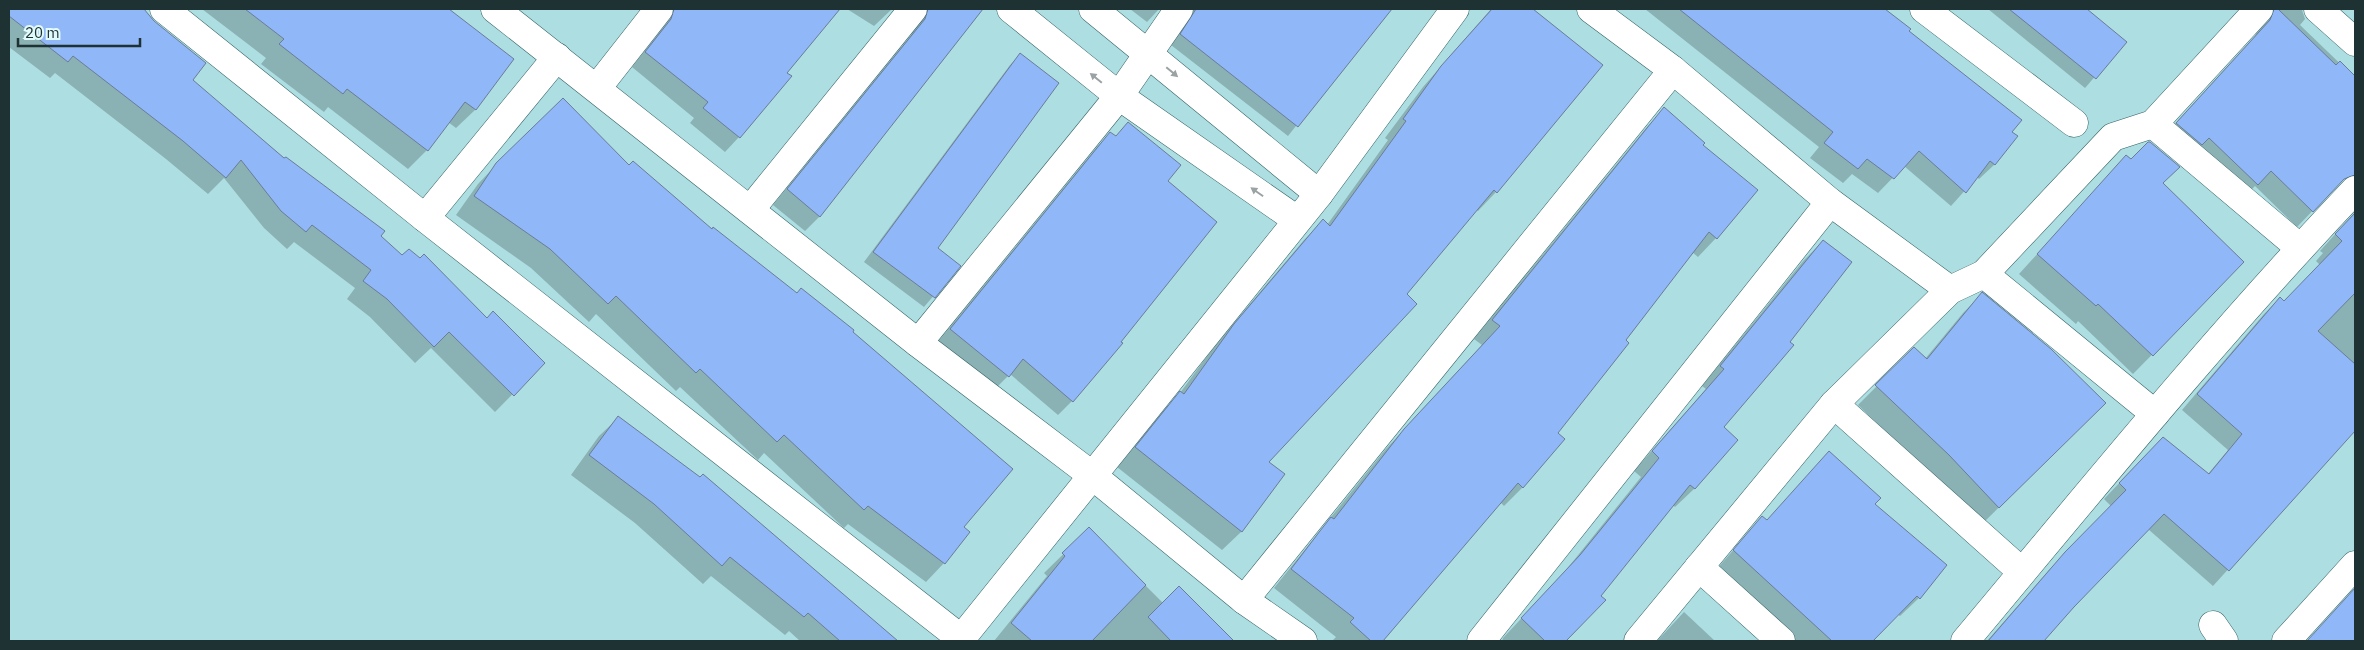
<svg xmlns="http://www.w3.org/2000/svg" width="2364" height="650" font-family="'IBM Plex Sans',sans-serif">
	<rect width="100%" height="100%" fill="#addee1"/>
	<!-- shadow -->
	<g fill="#0003">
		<path d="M 9,9 L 116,9 L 133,22 L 144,10 L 148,14 L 191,80 L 402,257 L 543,363 L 495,412 L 431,348 L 415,363 L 370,317 L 347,299 L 355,288 L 294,242 L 287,249 L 264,228 L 224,178 L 208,194 L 166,159 L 55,73 L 50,78 L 9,47 Z"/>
		<path d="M 202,9 L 447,9 L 513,59 L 475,110 L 456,128 L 448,122 L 427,150 L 408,169 L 328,107 L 324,112 L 261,64 L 266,58 Z"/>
		<path d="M 663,9 L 838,9 L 785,73 L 739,137 L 725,152 L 690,123 L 694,118 L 632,67 L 657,35 Z"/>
		<path d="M 847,9 L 892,9 L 874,26 Z"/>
		<path d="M 903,9 L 963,9 L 974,18 L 820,216 L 805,231 L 773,205 L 911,35 L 914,27 Z"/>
		<path d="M 1130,9 L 1159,9 L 1147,22 Z"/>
		<path d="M 1181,9 L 1389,9 L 1288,136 L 1171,45 L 1185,22 Z"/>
		<path d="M 1491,9 L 1532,9 L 1601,65 L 1496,192 L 1478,211 L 1476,210 L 1267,462 L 1284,475 L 1241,532 L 1222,550 L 1117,467 L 1162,412 L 1180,393 L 1216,344 L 1304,240 L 1323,221 L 1327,225 L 1388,140 L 1385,138 L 1423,87 Z"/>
		<path d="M 1645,9 L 1884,9 L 1909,29 L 1907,32 L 2016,137 L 1994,165 L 1979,179 L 1977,177 L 1951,206 L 1904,166 L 1878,193 L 1852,174 L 1843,183 L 1810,158 L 1819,147 Z"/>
		<path d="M 1988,9 L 2084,9 L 2125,42 L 2085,88 Z"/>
		<path d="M 2266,9 L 2313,9 L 2310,11 L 2302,10 L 2305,19 L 2300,25 L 2355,78 L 2355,123 L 2322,159 L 2344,178 L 2297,227 L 2255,186 L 2241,200 L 2161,139 L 2255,36 Z"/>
		<path d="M 1020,55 L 936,248 L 959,266 L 924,307 L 864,262 L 1010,65 Z"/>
		<path d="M 1664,109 L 1702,145 L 1716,238 L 1698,257 L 1692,252 L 1556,433 L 1523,487 L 1504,506 L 1500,502 L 1381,641 L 1332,641 L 1336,637 L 1274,588 L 1385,450 L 1482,345 L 1474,339 L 1646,128 Z"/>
		<path d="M 1129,123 L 1166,182 L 1216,222 L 1072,401 L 1058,415 L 1010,374 L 994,390 L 937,343 L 1096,148 L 1110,133 L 1115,137 Z"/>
		<path d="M 2127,156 L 2162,184 L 2243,262 L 2133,374 L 2078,321 L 2076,324 L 2019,274 Z"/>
		<path d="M 497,164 L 629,166 L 796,294 L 851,332 L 962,527 L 944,563 L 926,582 L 848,524 L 844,528 L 764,453 L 758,460 L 680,387 L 676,391 L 596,314 L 589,322 L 531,268 L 456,215 L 478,184 Z"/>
		<path d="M 2355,212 L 2355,429 L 2213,586 L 2148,529 L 2073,606 L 2043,641 L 1987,641 L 2049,570 L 2111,506 L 2104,499 L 2147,454 L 2208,474 L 2228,450 L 2182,410 L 2264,314 L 2280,298 L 2284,302 L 2320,265 L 2316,261 L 2323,253 L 2320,251 Z"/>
		<path d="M 1823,241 L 1722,428 L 1737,440 L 1694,489 L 1675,507 L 1673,505 L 1600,596 L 1604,600 L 1564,641 L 1502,641 L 1503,638 L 1562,575 L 1641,477 L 1634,471 L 1706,389 L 1702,386 L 1804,260 Z"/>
		<path d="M 1982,294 L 2105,403 L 1980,526 L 1930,474 L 1858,405 L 1914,349 L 1925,359 L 1963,313 Z"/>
		<path d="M 618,418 L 700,479 L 704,475 L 895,641 L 800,641 L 789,631 L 785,635 L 711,576 L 703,584 L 635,523 L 571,475 L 599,436 Z"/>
		<path d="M 1873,504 L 1919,598 L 1900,616 L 1897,614 L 1871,641 L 1795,641 L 1716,570 L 1762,517 L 1766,521 Z"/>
		<path d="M 1089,529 L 1163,603 L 1179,587 L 1232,641 L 994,641 L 1047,576 L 1044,573 Z"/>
		<path d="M 2355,589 L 2355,641 L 2308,641 Z"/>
		<path d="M 1684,612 L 1715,641 L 1657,641 Z"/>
	</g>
	<!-- building -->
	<g fill="#90b7f7" stroke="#6a7c9a">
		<path d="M 9,9 L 144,9 L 154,21 L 206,63 L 193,80 L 284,158 L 286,157 L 385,231 L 381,236 L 402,255 L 409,249 L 420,258 L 424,254 L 487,318 L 493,311 L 545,363 L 514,396 L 449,332 L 434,347 L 387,299 L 363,281 L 371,270 L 312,225 L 306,232 L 281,211 L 241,160 L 226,178 L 183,141 L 73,56 L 68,62 L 9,16 Z"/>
		<path d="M 245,9 L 449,9 L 514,59 L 476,110 L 465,102 L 428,151 L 347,89 L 343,94 L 279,44 L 284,39 Z"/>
		<path d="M 674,9 L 840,9 L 787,73 L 792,76 L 740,138 L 703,108 L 708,102 L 645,52 L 671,19 Z"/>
		<path d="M 928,9 L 983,9 L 820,217 L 787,189 L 925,19 Z"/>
		<path d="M 1196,9 L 1392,9 L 1298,127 L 1180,34 Z"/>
		<path d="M 1492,9 L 1533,9 L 1603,65 L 1497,193 L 1494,190 L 1407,294 L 1417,304 L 1269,462 L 1285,474 L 1242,532 L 1135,447 L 1180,391 L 1184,394 L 1234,324 L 1323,219 L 1330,226 L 1406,121 L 1403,119 L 1441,66 Z"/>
		<path d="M 1679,9 L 1885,9 L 1911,29 L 1909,31 L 2022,120 L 2012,132 L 2018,136 L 1995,165 L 1990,161 L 1966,193 L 1919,151 L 1894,179 L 1867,159 L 1858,169 L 1824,143 L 1833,132 Z"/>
		<path d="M 2009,9 L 2087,9 L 2127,42 L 2096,79 Z"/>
		<path d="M 2274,9 L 2278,9 L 2336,65 L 2340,61 L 2355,76 L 2355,175 L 2344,179 L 2313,212 L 2271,171 L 2258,185 L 2209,138 L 2202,145 L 2176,123 L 2270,20 Z"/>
		<path d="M 1020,53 L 1059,83 L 938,248 L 961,266 L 935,298 L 873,252 Z"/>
		<path d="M 563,98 L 629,165 L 633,161 L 712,229 L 713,227 L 797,293 L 801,288 L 854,330 L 853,332 L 1013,469 L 964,527 L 970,532 L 945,564 L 868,506 L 864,510 L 784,435 L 777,442 L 700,369 L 696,373 L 616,296 L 608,304 L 550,249 L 474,196 L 496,163 Z"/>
		<path d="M 1664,107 L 1705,143 L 1703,145 L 1758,190 L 1717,239 L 1709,232 L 1626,340 L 1629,343 L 1558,433 L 1565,439 L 1523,488 L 1518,483 L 1383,641 L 1371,641 L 1350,622 L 1354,618 L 1291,569 L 1320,531 L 1331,517 L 1334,519 L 1404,429 L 1500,326 L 1492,320 Z"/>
		<path d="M 1128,122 L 1181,165 L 1168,181 L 1217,222 L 1121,342 L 1123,343 L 1073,402 L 1023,359 L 1009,377 L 950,329 L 1110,132 L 1116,136 Z"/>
		<path d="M 2148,142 L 2150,142 L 2180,167 L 2163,183 L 2244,262 L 2153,356 L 2098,304 L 2096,306 L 2037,254 L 2126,155 L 2131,159 Z"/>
		<path d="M 2355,213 L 2355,293 L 2318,331 L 2355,364 L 2355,431 L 2229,571 L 2164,514 L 2074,607 L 2044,641 L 1988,641 L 2065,552 L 2126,490 L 2119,483 L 2163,437 L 2209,474 L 2242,434 L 2197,394 L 2280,297 L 2284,301 L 2342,241 L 2335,234 Z"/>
		<path d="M 1823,240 L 1852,262 L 1790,342 L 1794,345 L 1724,427 L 1738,440 L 1695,489 L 1690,485 L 1601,596 L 1606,600 L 1566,641 L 1545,641 L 1521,618 L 1580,555 L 1659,458 L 1652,451 L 1724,369 L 1720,366 Z"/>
		<path d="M 1982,292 L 2051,349 L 2106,403 L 1999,508 L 1949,455 L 1875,385 L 1914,347 L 1927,359 Z"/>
		<path d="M 618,416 L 700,477 L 703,474 L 898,641 L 840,641 L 808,613 L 804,617 L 730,557 L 722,566 L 654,504 L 589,455 Z"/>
		<path d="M 1829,451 L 1881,498 L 1875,504 L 1947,565 L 1920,599 L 1917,596 L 1873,641 L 1832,641 L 1733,550 L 1762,516 L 1767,520 Z"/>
		<path d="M 1089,527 L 1146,585 L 1092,641 L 1032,641 L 1011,623 L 1065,556 L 1062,553 Z"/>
		<path d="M 1179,586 L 1234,641 L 1171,641 L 1148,617 Z"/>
		<path d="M 2355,588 L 2355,641 L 2307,641 Z"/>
	</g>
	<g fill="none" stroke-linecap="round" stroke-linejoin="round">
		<!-- street casing -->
		<g stroke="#346265" stroke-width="29">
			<g id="street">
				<path d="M 164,9 L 425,218 L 964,641"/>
				<path d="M 495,9 L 918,343 L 1093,476 L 1244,600 L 1303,641"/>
				<path d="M 1011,9 L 1119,96 L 1297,220"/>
				<path d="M 1093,9 L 1319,194"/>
				<path d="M 1591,9 L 1673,70 L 1830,202 L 1950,290"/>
				<path d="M 1924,9 L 2074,123"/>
				<path d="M 2318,9 L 2355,42"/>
				<path d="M 597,88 L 659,9"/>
				<path d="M 2153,124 L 2300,248"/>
				<path d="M 750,210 L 913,9"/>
				<path d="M 425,218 L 557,57"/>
				<path d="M 1984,274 L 2155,414"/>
				<path d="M 918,343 L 1119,96 L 1179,9"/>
				<path d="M 1834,404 L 2022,572"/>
				<path d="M 1699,567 L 1781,641"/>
				<path d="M 1244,600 L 1673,70"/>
				<path d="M 2213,625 L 2224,641"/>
				<path d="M 961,639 L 1319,194 L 1455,9"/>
				<path d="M 1481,641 L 1830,202"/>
				<path d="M 1638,641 L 1834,404 L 1950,290 L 1984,274 L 2113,137 L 2153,124 L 2259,9"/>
				<path d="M 1965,641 C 2092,489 2218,334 2355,190"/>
				<path d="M 2286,641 L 2355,565"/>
			</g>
		</g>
		<!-- street -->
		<use href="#street" stroke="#fff" stroke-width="28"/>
	</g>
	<!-- one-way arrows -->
	<defs><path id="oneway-solid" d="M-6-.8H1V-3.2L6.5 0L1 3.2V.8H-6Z" transform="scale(1.25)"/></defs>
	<g fill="#9aa2a3">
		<use href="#oneway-solid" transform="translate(1172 72) rotate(40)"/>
		<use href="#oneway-solid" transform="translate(1096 78) rotate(-141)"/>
		<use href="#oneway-solid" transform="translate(1257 192) rotate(-145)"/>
	</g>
	<!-- border -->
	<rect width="2364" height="650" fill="none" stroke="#1e3133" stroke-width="20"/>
	<!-- scale -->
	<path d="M18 38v8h122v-8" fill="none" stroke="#1e3133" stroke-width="2.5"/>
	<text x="25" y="38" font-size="15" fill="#1e3133" stroke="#e1fafb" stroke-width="4" paint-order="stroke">20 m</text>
</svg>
